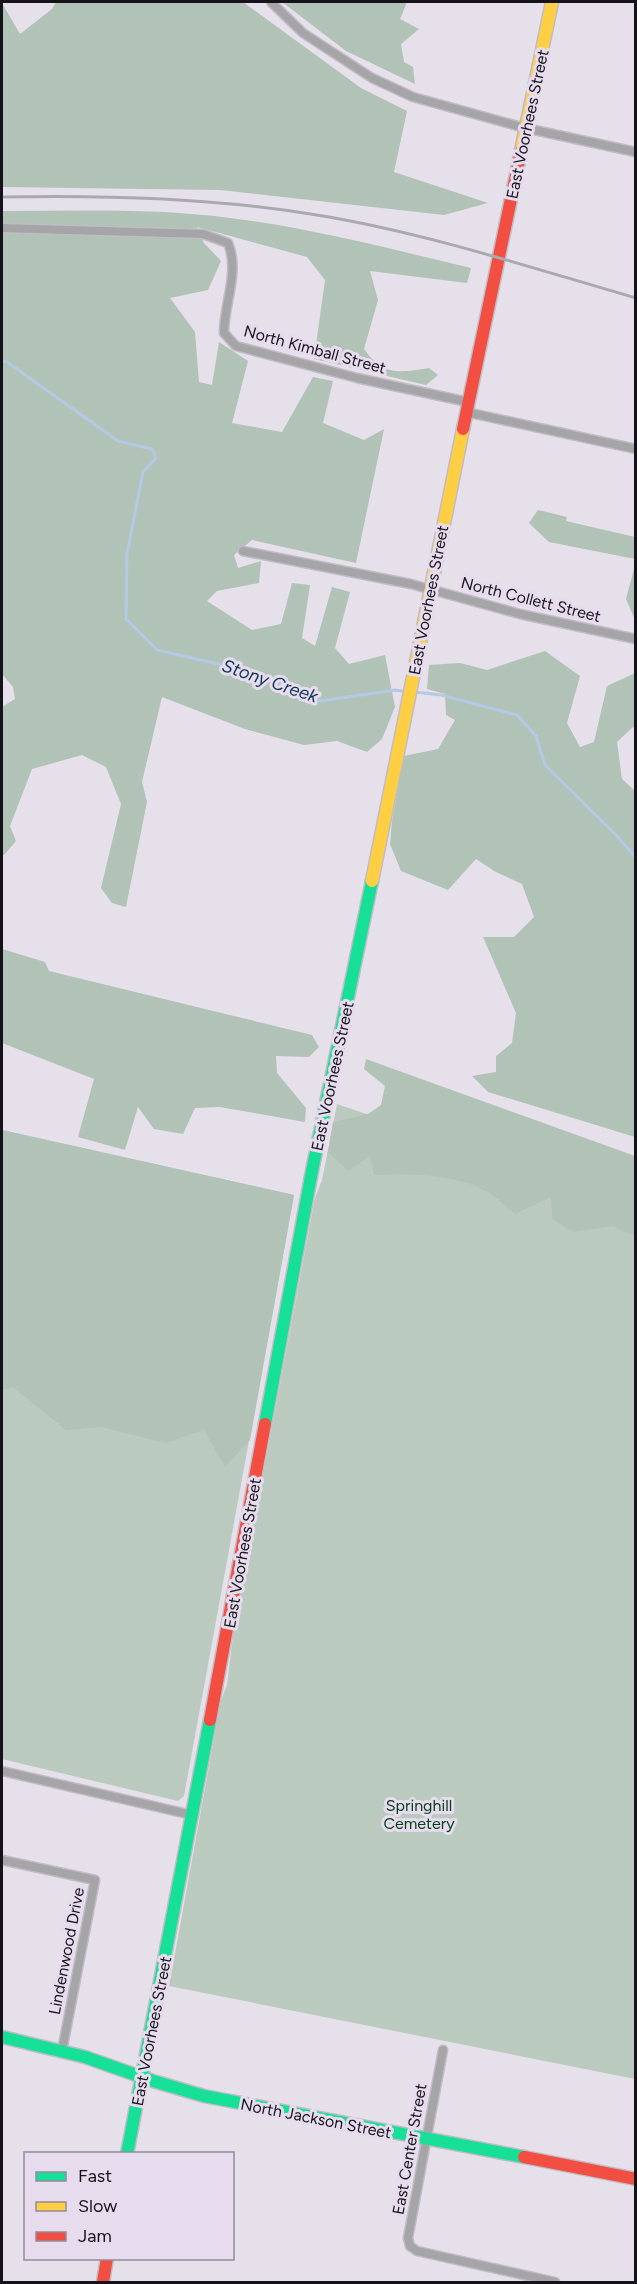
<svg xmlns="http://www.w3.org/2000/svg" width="637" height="2284" font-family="Figtree,sans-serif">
	<rect width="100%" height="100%" fill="#e6e0ea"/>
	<!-- green -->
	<g fill="#bbcabf">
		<path d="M 337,1104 L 635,1205 L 635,2079 L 169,1986 L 221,1701 L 227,1685 L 233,1636 L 315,1198 L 322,1180 Z"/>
		<path d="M 2,1130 L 294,1195 L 184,1796 L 178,1801 L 2,1759 Z"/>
	</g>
	<!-- forest -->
	<g fill="#b1c2b6">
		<path d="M 56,2 L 243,2 L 361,88 L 407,111 L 394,172 L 488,203 L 444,215 L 220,190 L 2,187 L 2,3 L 20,34 L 52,9 Z"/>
		<path d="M 282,2 L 407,2 L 400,19 L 419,29 L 401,44 L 404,62 L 413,67 L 415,84 L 346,51 Z"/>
		<path d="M 2,211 C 77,211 154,208 230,218 C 311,228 391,249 471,268 L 467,283 L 370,271 L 378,300 L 364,349 C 383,376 400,373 429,368 L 438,375 L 426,385 L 314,359 L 325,280 L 307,257 L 197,227 L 204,243 L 221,261 L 208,290 L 170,298 L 195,332 L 199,382 L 212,385 L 219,342 L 248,361 L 232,423 L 282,432 L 313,377 L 333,381 L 323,423 L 364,440 L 384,429 L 356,563 L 252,540 L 234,555 L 238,568 L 261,561 L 259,583 L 217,591 L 207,601 L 252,630 L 281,624 L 292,583 L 310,585 L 302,638 L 315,646 L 332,587 L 350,592 L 335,648 L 349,664 L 385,655 L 395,707 L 382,739 L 367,752 L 337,741 L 304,745 L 245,729 L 162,697 L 142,782 L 147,802 L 126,907 L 112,903 L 101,888 L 121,804 L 106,767 L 82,755 L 32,769 L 10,826 L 16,841 L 4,855 L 2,855 L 2,707 L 15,699 L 13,687 L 2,674 Z"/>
		<path d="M 538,510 L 567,517 L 566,521 L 635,537 L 635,559 L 549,542 L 529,523 Z"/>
		<path d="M 635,565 L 635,620 L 626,599 Z"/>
		<path d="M 545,651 L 580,676 L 567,723 L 580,747 L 594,742 L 607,686 L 635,673 L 635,727 L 633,727 L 617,742 L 622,779 L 635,791 L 635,1137 L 488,1092 L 472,1076 L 496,1072 L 496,1056 L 512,1043 L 516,1013 L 483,937 L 514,937 L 534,917 L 522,884 L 496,872 L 476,859 L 448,890 L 401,871 L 390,844 L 392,821 L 404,756 L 438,749 L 455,720 L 446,715 L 445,694 L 427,689 L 429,665 L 460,663 L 487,670 Z"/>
		<path d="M 2,949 L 45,962 L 49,971 L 312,1035 L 319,1047 L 309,1057 L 276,1056 L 277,1073 L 306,1108 L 305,1122 L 220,1107 L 195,1108 L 183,1134 L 154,1129 L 138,1107 L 125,1150 L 78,1137 L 94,1079 L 2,1043 Z"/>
		<path d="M 366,1059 L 635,1156 L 635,1236 L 613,1226 L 573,1232 L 552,1219 L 551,1197 L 515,1214 C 506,1207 496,1196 486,1191 C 453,1174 410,1173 374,1175 L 370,1156 L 348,1171 L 328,1152 L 333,1122 L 368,1114 L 381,1105 L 385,1086 L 364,1069 Z"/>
		<path d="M 2,1130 L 294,1195 L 250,1440 L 225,1467 L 204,1430 L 166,1443 L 102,1427 L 66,1430 L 13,1387 L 2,1390 Z"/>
	</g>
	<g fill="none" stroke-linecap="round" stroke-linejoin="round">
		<!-- stream -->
		<g stroke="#b4cae4" stroke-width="3">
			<path d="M 2,361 L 7,362 L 118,441 L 152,449 L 156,458 L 143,472 L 127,554 L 126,619 L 157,650 L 245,670 L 320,701 L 395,690 L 408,692"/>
			<path d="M 415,692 L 441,695 L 517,715 L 536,736 L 545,765 L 615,834 L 636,858"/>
		</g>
		<!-- street casing -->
		<g stroke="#c1bcc4" stroke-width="11">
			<g id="street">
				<path d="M 271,2 L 303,33 L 372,78 L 413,97 L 525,128 L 636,152"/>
				<path d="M 2,228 L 203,234 L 228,243 C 240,272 224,303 224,333 L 236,346 L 357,378 L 468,402"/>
				<path d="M 466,412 L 636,449"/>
				<path d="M 243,551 L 411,584 L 520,614 L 636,639"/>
				<path d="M 2,1771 L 192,1815"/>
				<path d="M 2,1860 L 95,1880 L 62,2051"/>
				<path d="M 443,2050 L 408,2238 L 410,2246 L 417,2251 L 555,2282"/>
			</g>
		</g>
		<!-- fast casing -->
		<g stroke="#c1bcc4" stroke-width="15">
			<g id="fast">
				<path d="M 265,1424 L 312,1171 L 372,881"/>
				<path d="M 2,2037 L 85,2057 L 153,2081 L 204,2096 L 524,2157"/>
				<path d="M 127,2154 L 210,1720"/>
			</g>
		</g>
		<!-- slow casing -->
		<g stroke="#c1bcc4" stroke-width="15">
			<g id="slow">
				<path d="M 521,151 L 552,2"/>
				<path d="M 372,881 L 463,429"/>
			</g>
		</g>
		<!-- jam casing -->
		<g stroke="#c1bcc4" stroke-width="15">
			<g id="jam">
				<path d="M 463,429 L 521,151"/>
				<path d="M 210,1720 L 265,1424"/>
				<path d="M 524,2157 L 636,2179"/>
				<path d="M 103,2282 L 107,2258"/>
			</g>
		</g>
		<!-- street -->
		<use href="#street" stroke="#a5a5a8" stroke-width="8"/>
		<!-- fast -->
		<use href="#fast" stroke="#16e098" stroke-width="12"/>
		<!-- slow -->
		<use href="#slow" stroke="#ffcf43" stroke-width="12"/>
		<!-- jam -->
		<use href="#jam" stroke="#f24e42" stroke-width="12"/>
		<!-- rail -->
		<path stroke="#aaa9ae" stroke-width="3" d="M 2,197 C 109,195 217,198 323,216 C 429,234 532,268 636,298"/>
	</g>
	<g text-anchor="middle" stroke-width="6" stroke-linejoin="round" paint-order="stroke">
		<!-- street labels -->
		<g font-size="16" fill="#161219" stroke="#e7dcee">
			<text transform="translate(527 124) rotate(-78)" y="6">East Voorhees Street</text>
			<text transform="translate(315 349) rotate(15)" y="6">North Kimball Street</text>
			<text transform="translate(531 599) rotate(14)" y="6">North Collett Street</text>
			<text transform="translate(428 600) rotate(-79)" y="6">East Voorhees Street</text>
			<text transform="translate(332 1076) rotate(-78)" y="6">East Voorhees Street</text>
			<text transform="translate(242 1553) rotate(-80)" y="6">East Voorhees Street</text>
			<text transform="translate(66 1951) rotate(-79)" y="6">Lindenwood Drive</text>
			<text transform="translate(151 2031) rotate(-79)" y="6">East Voorhees Street</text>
			<text transform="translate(316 2118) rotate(11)" y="6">North Jackson Street</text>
			<text transform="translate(409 2149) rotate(-80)" y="6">East Center Street</text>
		</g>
		<!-- park labels -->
		<g font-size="16" fill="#024017" stroke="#e7dcee">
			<text x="419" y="1811">Springhill<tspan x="419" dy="18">Cemetery</tspan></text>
		</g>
		<!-- water labels -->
		<g font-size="18" font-style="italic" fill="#0d3555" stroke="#e7dcee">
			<text transform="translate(270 681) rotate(19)" y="6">Stony Creek</text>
		</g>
	</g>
	<!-- border -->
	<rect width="637" height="2284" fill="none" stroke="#161219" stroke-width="6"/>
	<!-- legend -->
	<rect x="24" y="2152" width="210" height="108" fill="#e7dcee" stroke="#938b99" stroke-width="1.5"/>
	<rect x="36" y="2172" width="30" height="9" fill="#16e098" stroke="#938b99" stroke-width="1.5"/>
	<text x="78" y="2182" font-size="18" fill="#161219">Fast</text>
	<rect x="36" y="2202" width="30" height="9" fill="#ffcf43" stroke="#938b99" stroke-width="1.5"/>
	<text x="78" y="2212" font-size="18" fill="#161219">Slow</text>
	<rect x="36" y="2232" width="30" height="9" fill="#f24e42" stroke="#938b99" stroke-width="1.5"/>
	<text x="78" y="2242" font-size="18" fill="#161219">Jam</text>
</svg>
